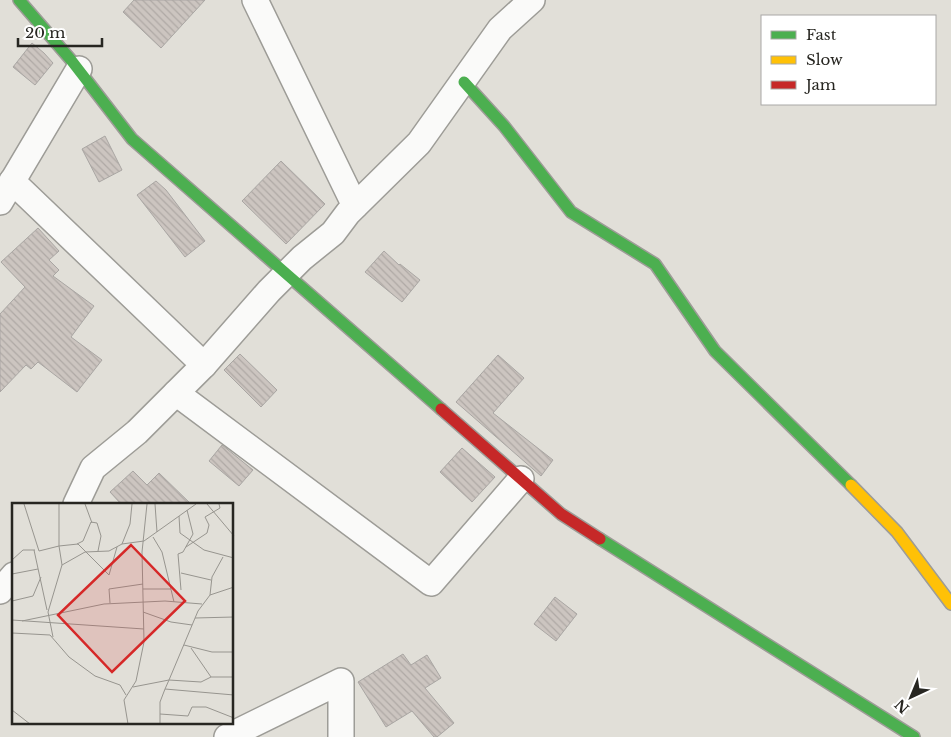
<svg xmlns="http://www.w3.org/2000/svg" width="951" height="737" font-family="'Libre Baskerville',serif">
	<defs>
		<pattern id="building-back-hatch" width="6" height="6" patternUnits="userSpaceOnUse" patternTransform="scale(1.25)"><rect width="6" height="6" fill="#ccc5c0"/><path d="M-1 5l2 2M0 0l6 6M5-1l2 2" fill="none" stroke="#afa9a5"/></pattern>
	</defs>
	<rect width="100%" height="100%" fill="#e1dfd8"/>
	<!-- building -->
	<g fill="url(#building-back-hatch)" stroke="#a9a6a3">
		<path d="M 134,0 L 205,0 L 161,48 L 123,12 Z"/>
		<path d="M 32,43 L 44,53 L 53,63 L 35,85 L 13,67 Z"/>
		<path d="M 105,136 L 122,170 L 99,182 L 82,149 Z"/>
		<path d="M 281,161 L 325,204 L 286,244 L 242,201 Z"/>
		<path d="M 156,181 L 166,190 L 205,241 L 185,257 L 137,195 Z"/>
		<path d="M 38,228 L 59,251 L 49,260 L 59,270 L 53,276 L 94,306 L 71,337 L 102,360 L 77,392 L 38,362 L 31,369 L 26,365 L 0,392 L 0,314 L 25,287 L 1,262 Z"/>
		<path d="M 384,251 L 399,265 L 400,264 L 420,280 L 402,302 L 365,272 Z"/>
		<path d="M 240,354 L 277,390 L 261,407 L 224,370 Z"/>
		<path d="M 498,355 L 524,378 L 493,413 L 553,460 L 541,476 L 456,402 Z"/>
		<path d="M 222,445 L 253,470 L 239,486 L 209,461 Z"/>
		<path d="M 462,448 L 495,477 L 472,502 L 440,472 Z"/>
		<path d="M 133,471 L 147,485 L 159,473 L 191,504 L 121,504 L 110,492 Z"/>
		<path d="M 555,597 L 577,614 L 556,641 L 534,624 Z"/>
		<path d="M 403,654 L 411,665 L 427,655 L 441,678 L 425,688 L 454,723 L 437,737 L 434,737 L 412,711 L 386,727 L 358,682 Z"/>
	</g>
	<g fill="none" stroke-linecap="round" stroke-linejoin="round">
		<!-- street casing -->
		<g stroke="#9d9c97" stroke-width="28">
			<g id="street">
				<path d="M 255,0 L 355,206"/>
				<path d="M 12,181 L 204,365"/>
				<path d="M 0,202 L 79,69"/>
				<path d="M 176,393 L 431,583 L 521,479"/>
				<path d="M 76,504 L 93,468 L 137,432 L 204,365 L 269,291 L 302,258 L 333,233 L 348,213 L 419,143 L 500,29 L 532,0"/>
				<path d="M 0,591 L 14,575"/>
				<path d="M 227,737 L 341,681 L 341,737"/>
			</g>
		</g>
		<!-- fast casing -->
		<g stroke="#9d9c97" stroke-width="14">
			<g id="fast">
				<path d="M 19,0 L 71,60 L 132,139 L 441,409"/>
				<path d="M 464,82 L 504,126 L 571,212 L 655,264 L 715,351 L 851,485"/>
				<path d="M 600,539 L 914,737"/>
			</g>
		</g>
		<!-- slow casing -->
		<g stroke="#9d9c97" stroke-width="14">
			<path id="slow" d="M 851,485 L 897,532 L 951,604"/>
		</g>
		<!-- jam casing -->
		<g stroke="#9d9c97" stroke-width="14">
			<path id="jam" d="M 441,409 L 561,514 L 600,539"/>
		</g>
		<!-- street -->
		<use href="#street" stroke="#fafaf9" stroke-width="25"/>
		<!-- fast -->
		<use href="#fast" stroke="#4caf50" stroke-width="11"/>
		<!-- slow -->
		<use href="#slow" stroke="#ffc107" stroke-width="11"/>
		<!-- jam -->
		<use href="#jam" stroke="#c62828" stroke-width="11"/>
	</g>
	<!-- overview -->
	<g transform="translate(12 503)">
		<rect width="221" height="221" fill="#e1dfd8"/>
		<path fill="none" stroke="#97958f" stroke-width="1" d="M 12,1 L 27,48 L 47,43 L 47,1M 73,1 L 80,20M 143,1 L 145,29M 195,1 L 222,33M 167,13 L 168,30 L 192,47 L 222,55M 141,34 L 150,49 L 162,99M 65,41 L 71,38 L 79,19 L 85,20 L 89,33 L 86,48M 110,41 L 118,21 L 120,1M 174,44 L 195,30 L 197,22 L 193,14 L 208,5 L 207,1M 22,47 L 35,107M 0,57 L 11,47 L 23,47M 50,62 L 47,43 L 66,41 L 97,72 L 105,44M 169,70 L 199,77M 0,71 L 26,66M 131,86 L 159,86M 169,87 L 166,51 L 171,49 L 181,31 L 175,7M 198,92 L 222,84M 0,98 L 21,93 L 29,74M 98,100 L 97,86 L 131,81M 131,109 L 159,119 L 180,122M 183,115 L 222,114M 0,117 L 132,126M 10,118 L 92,101 L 153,98 L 190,101M 0,130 L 38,132 L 57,154 L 83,173 L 108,182 L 114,192M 41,134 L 36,109 L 50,62 L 73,49 L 97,48 L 110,41 L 132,38 L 184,1M 172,142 L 200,149 L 222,149M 179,145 L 199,174M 121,184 L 157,177 L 186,108 L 198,92 L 200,74 L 211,54M 153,186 L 157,177 L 189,179 L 199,174 L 222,174M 0,207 L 18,221M 148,211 L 176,213 L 180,204 L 194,204 L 222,215M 116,221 L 112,197 L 124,178 L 132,139 L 130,49 L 135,1M 148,221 L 148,199 L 153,186 L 222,192"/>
		<path fill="#d62828" fill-opacity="0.15" stroke="#d62828" stroke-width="2.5" d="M 119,42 L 173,98 L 100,169 L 46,112 Z"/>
		<rect width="221" height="221" fill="none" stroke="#272621" stroke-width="2.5"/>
	</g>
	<!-- legend -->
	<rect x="761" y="15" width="175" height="90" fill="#ffffff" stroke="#a9a8a6"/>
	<rect x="771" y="31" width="25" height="8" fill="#4caf50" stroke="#a9a8a6"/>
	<text x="806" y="40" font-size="15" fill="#272621">Fast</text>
	<rect x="771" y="56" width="25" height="8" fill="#ffc107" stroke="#a9a8a6"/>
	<text x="806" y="65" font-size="15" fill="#272621">Slow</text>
	<rect x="771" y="81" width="25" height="8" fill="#c62828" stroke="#a9a8a6"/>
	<text x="806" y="90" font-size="15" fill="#272621">Jam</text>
	<!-- north arrow -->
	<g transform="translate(911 697) rotate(224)" stroke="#ffffff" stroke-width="4" paint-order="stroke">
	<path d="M0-4L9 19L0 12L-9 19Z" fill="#272621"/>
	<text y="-8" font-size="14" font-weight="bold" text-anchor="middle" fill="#272621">N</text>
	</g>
	<!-- scale -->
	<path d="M18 38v8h84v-8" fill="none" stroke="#272621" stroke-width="2.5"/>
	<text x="25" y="38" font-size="15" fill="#272621" stroke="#ffffff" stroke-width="4" paint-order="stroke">20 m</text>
</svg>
